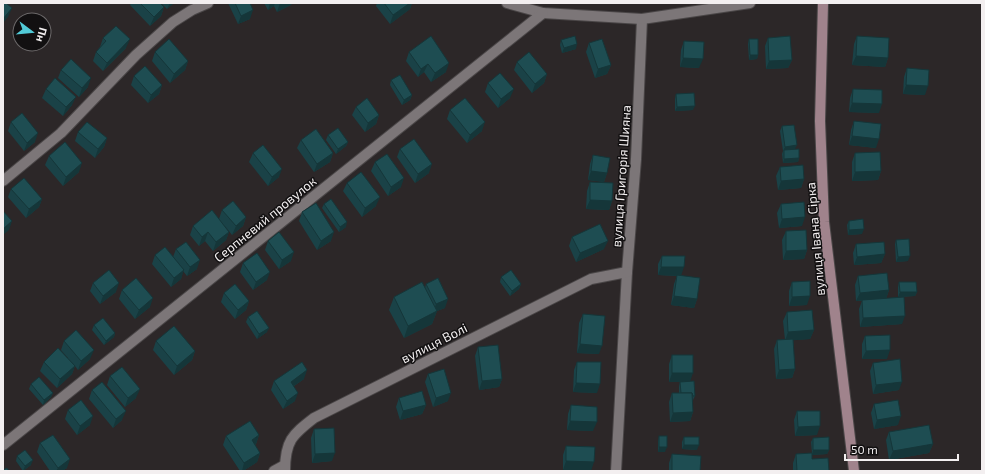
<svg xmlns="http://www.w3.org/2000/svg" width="985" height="474" font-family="'Exo 2',sans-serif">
	<rect width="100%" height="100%" fill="#2c2728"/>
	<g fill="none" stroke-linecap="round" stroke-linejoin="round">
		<!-- street casing -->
		<g stroke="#4a4647" stroke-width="12">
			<g id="street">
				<path d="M 507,3 L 543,13 L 642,19 L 636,159 L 627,272 L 616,471"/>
				<path d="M 642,19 L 750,3"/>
				<path d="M 3,181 L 61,133 L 136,55 L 173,22 L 192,10 L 208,3"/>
				<path d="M 3,445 L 543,13"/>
				<path d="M 274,471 L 285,465"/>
				<path d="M 285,471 C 285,441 292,435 314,418 L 591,279 L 627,272"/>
			</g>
		</g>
		<!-- secondary casing -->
		<g stroke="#4a4647" stroke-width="12">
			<path id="secondary" d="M 823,3 L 820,121 L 824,222 L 854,471"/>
		</g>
		<!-- street -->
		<use href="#street" stroke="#7c7678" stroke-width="10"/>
		<!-- secondary -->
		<use href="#secondary" stroke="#a0838c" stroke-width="10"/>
	</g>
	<!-- wall -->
	<g fill="#1a4247">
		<path d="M 131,3 L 160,3 L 164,7 L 161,16 L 150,26 L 130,5 Z"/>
		<path d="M 161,3 L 174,3 L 167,9 Z"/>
		<path d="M 228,3 L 250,3 L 250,19 L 238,24 Z"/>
		<path d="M 264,3 L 292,3 L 291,5 L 277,12 L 274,6 L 268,10 Z"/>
		<path d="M 377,3 L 412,3 L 410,9 L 390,24 L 376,6 Z"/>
		<path d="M 857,36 L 888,58 L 885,67 L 852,65 L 854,44 Z"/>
		<path d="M 103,38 L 126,48 L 103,71 L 93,61 L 96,52 L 100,47 Z"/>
		<path d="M 768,38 L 792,60 L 788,68 L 766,69 L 765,46 Z"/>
		<path d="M 749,39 L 758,55 L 757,59 L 749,60 L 748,44 Z"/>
		<path d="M 561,40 L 576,49 L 562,53 L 560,45 Z"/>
		<path d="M 684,41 L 699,68 L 680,67 L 681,50 Z"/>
		<path d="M 589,43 L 611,65 L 607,74 L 595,78 L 586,52 Z"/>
		<path d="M 155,52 L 188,61 L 185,70 L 170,83 L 152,61 Z"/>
		<path d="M 409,52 L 446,72 L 431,82 L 424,72 L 418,77 L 406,61 Z"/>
		<path d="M 517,62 L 547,74 L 544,83 L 532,93 L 514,70 Z"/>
		<path d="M 907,68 L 925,95 L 903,94 L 904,77 Z"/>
		<path d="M 61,70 L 88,87 L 79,97 L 58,78 Z"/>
		<path d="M 134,76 L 162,85 L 159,94 L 148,103 L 131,85 Z"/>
		<path d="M 391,80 L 412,95 L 410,100 L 402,105 L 390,85 Z"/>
		<path d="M 488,83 L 510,98 L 498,108 L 485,92 Z"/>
		<path d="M 46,89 L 72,105 L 63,116 L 42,98 Z"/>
		<path d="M 853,89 L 879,113 L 849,112 L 850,98 Z"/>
		<path d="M 676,94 L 693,110 L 675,111 L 675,99 Z"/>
		<path d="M 356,107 L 379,115 L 376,124 L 365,132 L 352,115 Z"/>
		<path d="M 450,110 L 482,131 L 467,143 L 447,119 Z"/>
		<path d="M 854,121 L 876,148 L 849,145 L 851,130 Z"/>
		<path d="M 11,122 L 35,142 L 24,151 L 8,131 Z"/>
		<path d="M 782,126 L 795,149 L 799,158 L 798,162 L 783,163 L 782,154 L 783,151 L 780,131 Z"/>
		<path d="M 78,132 L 107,138 L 104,147 L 95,158 L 75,141 Z"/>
		<path d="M 328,135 L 348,142 L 346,146 L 336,154 L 326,140 Z"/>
		<path d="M 301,140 L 333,153 L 330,162 L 314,172 L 297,148 Z"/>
		<path d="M 400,149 L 429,173 L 415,183 L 397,157 Z"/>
		<path d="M 253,153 L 279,177 L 268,186 L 249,162 Z"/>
		<path d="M 855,153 L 881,171 L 878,180 L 852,181 L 852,162 Z"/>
		<path d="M 593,155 L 607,173 L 604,182 L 588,180 L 590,164 Z"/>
		<path d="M 49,156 L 79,172 L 63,186 L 45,165 Z"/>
		<path d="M 375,162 L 401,187 L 388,196 L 371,171 Z"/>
		<path d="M 780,167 L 804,179 L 801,188 L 778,190 L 776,176 Z"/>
		<path d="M 590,182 L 612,201 L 609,210 L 586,209 L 587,191 Z"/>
		<path d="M 347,183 L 376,206 L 362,217 L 343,191 Z"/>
		<path d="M 11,189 L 42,199 L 39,207 L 26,218 L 8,197 Z"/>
		<path d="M 324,204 L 346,227 L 339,232 L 322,208 Z"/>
		<path d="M 781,204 L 802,226 L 779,228 L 777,213 Z"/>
		<path d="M 222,210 L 246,217 L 243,226 L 232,235 L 225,226 L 229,232 L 226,240 L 213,251 L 205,241 L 199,246 L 190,235 L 193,226 L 219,219 Z"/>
		<path d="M 302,212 L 331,241 L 317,250 L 299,221 Z"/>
		<path d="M 849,221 L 862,234 L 848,235 L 847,225 Z"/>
		<path d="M 786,231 L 807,250 L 804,259 L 783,260 L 782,240 Z"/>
		<path d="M 572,237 L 604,249 L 576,262 L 569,246 Z"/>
		<path d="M 896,240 L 908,261 L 896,262 L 895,244 Z"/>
		<path d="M 268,241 L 291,261 L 279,269 L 265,250 Z"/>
		<path d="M 856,244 L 885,254 L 881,263 L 854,265 L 853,253 Z"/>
		<path d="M 176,249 L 197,269 L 187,276 L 183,271 L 181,279 L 171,287 L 152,264 L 155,255 L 173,257 Z"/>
		<path d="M 662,256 L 681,276 L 697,299 L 694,308 L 671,305 L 674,284 L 677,276 L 658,275 L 658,264 Z"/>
		<path d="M 243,263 L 267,280 L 253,290 L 240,272 Z"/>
		<path d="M 858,276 L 889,290 L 886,299 L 902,324 L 860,327 L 859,309 L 862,301 L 856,301 L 855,285 Z"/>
		<path d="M 501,277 L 521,284 L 519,289 L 510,296 L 500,282 Z"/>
		<path d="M 792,282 L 807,305 L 789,306 L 789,291 Z"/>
		<path d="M 899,282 L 917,292 L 915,296 L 898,297 L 898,287 Z"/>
		<path d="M 93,283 L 116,292 L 100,304 L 90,291 Z"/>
		<path d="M 426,284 L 445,308 L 437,311 L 432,324 L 404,338 L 389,310 L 394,297 L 425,288 Z"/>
		<path d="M 122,290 L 150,307 L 135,319 L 119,299 Z"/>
		<path d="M 224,293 L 249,301 L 246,310 L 235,319 L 221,302 Z"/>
		<path d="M 787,312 L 814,330 L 810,339 L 793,340 L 795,369 L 792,378 L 776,379 L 774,349 L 777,340 L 785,340 L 783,321 Z"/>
		<path d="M 583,314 L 599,354 L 577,353 L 579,323 Z"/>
		<path d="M 248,317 L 267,332 L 257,339 L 246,322 Z"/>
		<path d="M 94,325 L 115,333 L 114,337 L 104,345 L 92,330 Z"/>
		<path d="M 865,336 L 887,359 L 862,359 L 862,344 Z"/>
		<path d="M 64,341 L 90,359 L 78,370 L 75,366 L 72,374 L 57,388 L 40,371 L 44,362 L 68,358 L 61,350 Z"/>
		<path d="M 156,341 L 195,351 L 192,360 L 174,375 L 153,350 Z"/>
		<path d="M 478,347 L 502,379 L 499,387 L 479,390 L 475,356 Z"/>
		<path d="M 672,355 L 690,381 L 695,396 L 693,400 L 693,412 L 690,421 L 670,422 L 669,402 L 672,393 L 679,393 L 679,386 L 680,382 L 669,382 L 669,364 Z"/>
		<path d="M 577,362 L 597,393 L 573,392 L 574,370 Z"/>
		<path d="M 873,363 L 899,390 L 873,394 L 870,371 Z"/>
		<path d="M 428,374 L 448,401 L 433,407 L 425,382 Z"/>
		<path d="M 110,376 L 136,398 L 125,407 L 107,385 Z"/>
		<path d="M 304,379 L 294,386 L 295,401 L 283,409 L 271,390 L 274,381 Z"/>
		<path d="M 31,384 L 53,393 L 51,397 L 43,405 L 29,389 Z"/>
		<path d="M 92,390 L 122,420 L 113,428 L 89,399 Z"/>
		<path d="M 399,398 L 426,405 L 422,414 L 400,420 L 396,407 Z"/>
		<path d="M 874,404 L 898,425 L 874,429 L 871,413 Z"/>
		<path d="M 571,405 L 593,431 L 567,430 L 568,414 Z"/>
		<path d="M 68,410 L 90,425 L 77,435 L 65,419 Z"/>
		<path d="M 797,411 L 817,435 L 795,436 L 794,420 Z"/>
		<path d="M 314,429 L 332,461 L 312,463 L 311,438 Z"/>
		<path d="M 889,432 L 933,444 L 929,453 L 889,460 L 886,440 Z"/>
		<path d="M 259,435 L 256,444 L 255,445 L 260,453 L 257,462 L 243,471 L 240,471 L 223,445 L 226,436 Z"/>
		<path d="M 659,436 L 665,452 L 658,452 L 658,441 Z"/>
		<path d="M 684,437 L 697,450 L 682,449 L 682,442 Z"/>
		<path d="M 813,438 L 829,450 L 827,454 L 812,455 L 812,459 L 829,471 L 793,471 L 793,463 L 796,454 L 812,453 L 811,442 Z"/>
		<path d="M 40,443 L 67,468 L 62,471 L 50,471 L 37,452 Z"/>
		<path d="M 566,446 L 595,447 L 563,470 L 563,455 Z"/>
		<path d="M 672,454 L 700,471 L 669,471 L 669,463 Z"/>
		<path d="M 17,456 L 31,465 L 23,471 L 16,461 Z"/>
	</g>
	<!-- shaded-wall -->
	<g fill="#153639">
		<path d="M 170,3 L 174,3 L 167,9 Z"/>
		<path d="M 270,3 L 275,3 L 274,6 L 268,10 Z"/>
		<path d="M 280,3 L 292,3 L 291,5 L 277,12 Z"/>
		<path d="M 410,3 L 412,3 L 410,9 L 390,24 L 393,15 Z"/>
		<path d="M 164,7 L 161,16 L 150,26 L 154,17 Z"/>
		<path d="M 12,8 L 8,17 L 3,23 L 3,19 Z"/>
		<path d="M 253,10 L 250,19 L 238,24 L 241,16 Z"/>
		<path d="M 130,39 L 126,48 L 103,71 L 107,63 Z"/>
		<path d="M 577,44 L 576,49 L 562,53 L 564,48 Z"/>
		<path d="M 750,55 L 758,55 L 757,59 L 749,60 Z"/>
		<path d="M 856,56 L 888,58 L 885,67 L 852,65 Z"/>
		<path d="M 683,58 L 703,59 L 699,68 L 680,67 Z"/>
		<path d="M 792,60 L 788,68 L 766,69 L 769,61 Z"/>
		<path d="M 188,61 L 185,70 L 170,83 L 174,74 Z"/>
		<path d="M 449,63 L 446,72 L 431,82 L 435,73 Z"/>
		<path d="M 428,64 L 424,72 L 418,77 L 421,69 Z"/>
		<path d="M 611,65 L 607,74 L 595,78 L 598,69 Z"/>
		<path d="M 547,74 L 544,83 L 532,93 L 535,84 Z"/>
		<path d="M 91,78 L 88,87 L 79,97 L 82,88 Z"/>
		<path d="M 162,85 L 159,94 L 148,103 L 151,95 Z"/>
		<path d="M 906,85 L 928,86 L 925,95 L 903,94 Z"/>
		<path d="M 514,89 L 510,98 L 498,108 L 501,99 Z"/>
		<path d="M 412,95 L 410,100 L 402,105 L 404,100 Z"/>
		<path d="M 76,97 L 72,105 L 63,116 L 66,107 Z"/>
		<path d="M 852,103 L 882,104 L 879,113 L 849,112 Z"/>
		<path d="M 695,106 L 693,110 L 675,111 L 677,107 Z"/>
		<path d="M 379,115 L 376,124 L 365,132 L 368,123 Z"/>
		<path d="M 485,122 L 482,131 L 467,143 L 470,135 Z"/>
		<path d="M 38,133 L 35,142 L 24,151 L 27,143 Z"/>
		<path d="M 852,136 L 879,139 L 876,148 L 849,145 Z"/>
		<path d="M 107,138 L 104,147 L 95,158 L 98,149 Z"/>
		<path d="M 348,142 L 346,146 L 336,154 L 338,149 Z"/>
		<path d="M 797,145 L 795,149 L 784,150 L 783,151 L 785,147 Z"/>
		<path d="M 333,153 L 330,162 L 314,172 L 317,164 Z"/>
		<path d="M 799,158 L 798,162 L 783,163 L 784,159 Z"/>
		<path d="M 82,163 L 79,172 L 63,186 L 66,177 Z"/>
		<path d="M 432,164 L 429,173 L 415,183 L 418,174 Z"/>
		<path d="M 282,169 L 279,177 L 268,186 L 272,177 Z"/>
		<path d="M 591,171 L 607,173 L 604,182 L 588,180 Z"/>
		<path d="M 881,171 L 878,180 L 852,181 L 855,172 Z"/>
		<path d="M 404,178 L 401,187 L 388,196 L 391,187 Z"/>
		<path d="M 804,179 L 801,188 L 778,190 L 781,181 Z"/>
		<path d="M 380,197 L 376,206 L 362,217 L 365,208 Z"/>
		<path d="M 42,199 L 39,207 L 26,218 L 29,209 Z"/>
		<path d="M 590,200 L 612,201 L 609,210 L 586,209 Z"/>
		<path d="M 246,217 L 243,226 L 232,235 L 236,226 Z"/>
		<path d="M 805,217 L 802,226 L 779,228 L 782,219 Z"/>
		<path d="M 12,221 L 9,230 L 3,235 L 3,229 Z"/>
		<path d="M 347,222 L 346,227 L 339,232 L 340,227 Z"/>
		<path d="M 864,229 L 862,234 L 848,235 L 849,230 Z"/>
		<path d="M 208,232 L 205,241 L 199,246 L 202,237 Z"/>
		<path d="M 229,232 L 226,240 L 213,251 L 216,242 Z"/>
		<path d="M 334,232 L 331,241 L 317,250 L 321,241 Z"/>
		<path d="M 608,241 L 604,249 L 576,262 L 580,253 Z"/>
		<path d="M 807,250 L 804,259 L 783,260 L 786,251 Z"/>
		<path d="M 294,252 L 291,261 L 279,269 L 282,260 Z"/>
		<path d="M 885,254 L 881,263 L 854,265 L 857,257 Z"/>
		<path d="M 910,256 L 908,261 L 896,262 L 898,257 Z"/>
		<path d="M 200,260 L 197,269 L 187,276 L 190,267 Z"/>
		<path d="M 661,267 L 684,267 L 681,276 L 658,275 Z"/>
		<path d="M 184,270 L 181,279 L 171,287 L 174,278 Z"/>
		<path d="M 270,272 L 267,280 L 253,290 L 256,282 Z"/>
		<path d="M 119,283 L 116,292 L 100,304 L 103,296 Z"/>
		<path d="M 521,284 L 519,289 L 510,296 L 512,291 Z"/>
		<path d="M 889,290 L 886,299 L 856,301 L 860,293 Z"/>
		<path d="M 900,292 L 917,292 L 915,296 L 898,297 Z"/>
		<path d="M 674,296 L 697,299 L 694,308 L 671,305 Z"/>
		<path d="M 810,296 L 807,305 L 789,306 L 792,297 Z"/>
		<path d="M 153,298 L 150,307 L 135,319 L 139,310 Z"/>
		<path d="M 448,299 L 445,308 L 437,311 L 432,324 L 404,338 L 408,326 L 433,313 L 436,304 Z"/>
		<path d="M 249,301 L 246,310 L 235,319 L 238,310 Z"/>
		<path d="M 905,316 L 902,324 L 860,327 L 863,318 Z"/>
		<path d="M 269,328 L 267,332 L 257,339 L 259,334 Z"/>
		<path d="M 814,330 L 810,339 L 785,341 L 788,332 Z"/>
		<path d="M 115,333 L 114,337 L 104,345 L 106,341 Z"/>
		<path d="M 580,344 L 602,346 L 599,354 L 577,353 Z"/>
		<path d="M 94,350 L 90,359 L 78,370 L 81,361 Z"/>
		<path d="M 890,350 L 887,359 L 862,359 L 866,351 Z"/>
		<path d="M 195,351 L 192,360 L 174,375 L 177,366 Z"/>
		<path d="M 75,366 L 72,374 L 57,388 L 60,379 Z"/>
		<path d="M 795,369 L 792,378 L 776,379 L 779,370 Z"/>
		<path d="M 307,370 L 304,379 L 288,390 L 291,382 Z"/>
		<path d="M 672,373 L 693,373 L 690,382 L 669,382 Z"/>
		<path d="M 502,379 L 499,387 L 479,390 L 482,381 Z"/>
		<path d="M 902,382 L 899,390 L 873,394 L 876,385 Z"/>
		<path d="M 576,383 L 600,384 L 597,393 L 573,392 Z"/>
		<path d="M 140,389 L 136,398 L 125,407 L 128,398 Z"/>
		<path d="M 53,393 L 51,397 L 43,405 L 44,400 Z"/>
		<path d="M 298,393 L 295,401 L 283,409 L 287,401 Z"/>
		<path d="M 451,393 L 448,401 L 433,407 L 436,398 Z"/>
		<path d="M 426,405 L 422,414 L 400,420 L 403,411 Z"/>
		<path d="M 126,411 L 122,420 L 113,428 L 116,419 Z"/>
		<path d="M 693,412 L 690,421 L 670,422 L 673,413 Z"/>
		<path d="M 93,416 L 90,425 L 77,435 L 80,426 Z"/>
		<path d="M 901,416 L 898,425 L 874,429 L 877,420 Z"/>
		<path d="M 570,421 L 597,422 L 593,431 L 567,430 Z"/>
		<path d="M 820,426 L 817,435 L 795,436 L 798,427 Z"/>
		<path d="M 259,435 L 256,444 L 248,449 L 252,440 Z"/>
		<path d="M 933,444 L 929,453 L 889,460 L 893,451 Z"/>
		<path d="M 684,445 L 699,445 L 697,450 L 682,449 Z"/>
		<path d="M 659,447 L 667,447 L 665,452 L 658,452 Z"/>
		<path d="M 813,450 L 829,450 L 827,454 L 812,455 Z"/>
		<path d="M 260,453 L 257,462 L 243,471 L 242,471 L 244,463 Z"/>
		<path d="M 335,453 L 332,461 L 312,463 L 315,454 Z"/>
		<path d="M 70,459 L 67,468 L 62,471 L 56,471 L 58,468 Z"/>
		<path d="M 33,460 L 31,465 L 23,471 L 25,466 Z"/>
		<path d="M 566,461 L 594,462 L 591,471 L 563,470 Z"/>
	</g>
	<!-- building -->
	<g fill="#1e4d52" stroke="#153639">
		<path d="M 3,3 L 6,3 L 12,8 L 3,19 Z"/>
		<path d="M 140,3 L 160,3 L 164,7 L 154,17 Z"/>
		<path d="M 235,3 L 250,3 L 253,10 L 241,16 Z"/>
		<path d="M 384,3 L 410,3 L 393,15 Z"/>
		<path d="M 116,26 L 130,39 L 107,63 L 96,52 L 106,41 L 103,38 Z"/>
		<path d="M 431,36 L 449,63 L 435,73 L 428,64 L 421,69 L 409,52 Z"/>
		<path d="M 575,36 L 577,44 L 564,48 L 561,40 Z"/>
		<path d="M 790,36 L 792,60 L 769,61 L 768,38 Z"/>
		<path d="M 857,36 L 889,38 L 888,58 L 856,56 Z"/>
		<path d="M 169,39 L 188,61 L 174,74 L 155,52 Z"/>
		<path d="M 602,39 L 611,65 L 598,69 L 589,43 Z"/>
		<path d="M 749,39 L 758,39 L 758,55 L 750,55 Z"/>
		<path d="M 684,41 L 704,42 L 703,59 L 683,58 Z"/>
		<path d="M 529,52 L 547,74 L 535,84 L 517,62 Z"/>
		<path d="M 71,59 L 91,78 L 82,88 L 61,70 Z"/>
		<path d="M 145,66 L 162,85 L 151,95 L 134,76 Z"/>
		<path d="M 907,68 L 929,70 L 928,86 L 906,85 Z"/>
		<path d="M 500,73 L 514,89 L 501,99 L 488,83 Z"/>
		<path d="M 400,75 L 412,95 L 404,100 L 391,80 Z"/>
		<path d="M 55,78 L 76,97 L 66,107 L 46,89 Z"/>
		<path d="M 853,89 L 882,90 L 882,104 L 852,103 Z"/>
		<path d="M 694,93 L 695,106 L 677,107 L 676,94 Z"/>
		<path d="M 367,98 L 379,115 L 368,123 L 356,107 Z"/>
		<path d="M 465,98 L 485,122 L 470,135 L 450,110 Z"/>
		<path d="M 22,113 L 38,133 L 27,143 L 11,122 Z"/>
		<path d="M 854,121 L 881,124 L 879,139 L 852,136 Z"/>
		<path d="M 87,122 L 107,138 L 98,149 L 78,132 Z"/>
		<path d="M 794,125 L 797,145 L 785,147 L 782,126 Z"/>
		<path d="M 338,128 L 348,142 L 338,149 L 328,135 Z"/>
		<path d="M 316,129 L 333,153 L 317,164 L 301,140 Z"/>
		<path d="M 414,139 L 432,164 L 418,174 L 400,149 Z"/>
		<path d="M 65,142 L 82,163 L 66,177 L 49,156 Z"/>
		<path d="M 263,145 L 282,169 L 272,177 L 253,153 Z"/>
		<path d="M 799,149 L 799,158 L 784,159 L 784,150 Z"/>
		<path d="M 880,152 L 881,171 L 855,172 L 855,153 Z"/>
		<path d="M 387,154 L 404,178 L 391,187 L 375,162 Z"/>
		<path d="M 593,155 L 610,158 L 607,173 L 591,171 Z"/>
		<path d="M 803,165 L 804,179 L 781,181 L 780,167 Z"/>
		<path d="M 361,172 L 380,197 L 365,208 L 347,183 Z"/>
		<path d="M 24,178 L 42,199 L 29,209 L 11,189 Z"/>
		<path d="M 590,182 L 613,183 L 612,201 L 590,200 Z"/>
		<path d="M 331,199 L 347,222 L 340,227 L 324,204 Z"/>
		<path d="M 233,201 L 246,217 L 236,226 L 222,210 Z"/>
		<path d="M 804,202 L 805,217 L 782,219 L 781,204 Z"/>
		<path d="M 316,203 L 334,232 L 321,241 L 302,212 Z"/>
		<path d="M 212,210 L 229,232 L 216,242 L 208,232 L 202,237 L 193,226 Z"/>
		<path d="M 3,211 L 12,221 L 3,229 Z"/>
		<path d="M 863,219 L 864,229 L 849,230 L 849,221 Z"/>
		<path d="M 600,224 L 608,241 L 580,253 L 572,237 Z"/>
		<path d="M 806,230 L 807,250 L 786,251 L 786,231 Z"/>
		<path d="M 279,232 L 294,252 L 282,260 L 268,241 Z"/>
		<path d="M 909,239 L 910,256 L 898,257 L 896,240 Z"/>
		<path d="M 186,242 L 200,260 L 190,267 L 176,249 Z"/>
		<path d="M 884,242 L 885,254 L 857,257 L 856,244 Z"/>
		<path d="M 165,247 L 184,270 L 174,278 L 155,255 Z"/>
		<path d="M 257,253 L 270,272 L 256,282 L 243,263 Z"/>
		<path d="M 662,256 L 685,256 L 684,267 L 661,267 Z"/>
		<path d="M 109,270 L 119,283 L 103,296 L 93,283 Z"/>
		<path d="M 511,270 L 521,284 L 512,291 L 501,277 Z"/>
		<path d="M 887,273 L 889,290 L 860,293 L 858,276 Z"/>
		<path d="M 677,275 L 700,278 L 697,299 L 674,296 Z"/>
		<path d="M 136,278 L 153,298 L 139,310 L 122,290 Z"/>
		<path d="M 438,278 L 448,299 L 436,304 L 426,284 Z"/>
		<path d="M 810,281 L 810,296 L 792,297 L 792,282 Z"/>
		<path d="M 422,282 L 437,311 L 408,326 L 394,297 Z"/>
		<path d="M 899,282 L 916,282 L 917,292 L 900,292 Z"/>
		<path d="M 235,284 L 249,301 L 238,310 L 224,293 Z"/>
		<path d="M 904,297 L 905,316 L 863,318 L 862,300 Z"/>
		<path d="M 812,310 L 814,330 L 788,332 L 787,312 Z"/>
		<path d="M 257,311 L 269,328 L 259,334 L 248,317 Z"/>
		<path d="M 583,314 L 605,316 L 602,346 L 580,344 Z"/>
		<path d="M 103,318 L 115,333 L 106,341 L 94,325 Z"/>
		<path d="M 174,326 L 195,351 L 177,366 L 156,341 Z"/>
		<path d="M 76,330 L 94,350 L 81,361 L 64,341 Z"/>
		<path d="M 890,335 L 890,350 L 866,351 L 865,336 Z"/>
		<path d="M 793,339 L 795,369 L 779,370 L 777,340 Z"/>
		<path d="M 498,345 L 502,379 L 482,381 L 478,347 Z"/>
		<path d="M 58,348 L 75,366 L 60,379 L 44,362 Z"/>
		<rect x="672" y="355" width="21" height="18"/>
		<path d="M 900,359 L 902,382 L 876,385 L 873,363 Z"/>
		<path d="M 302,362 L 307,370 L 291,382 L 298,393 L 287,401 L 274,381 Z"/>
		<path d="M 577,362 L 601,362 L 600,384 L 576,383 Z"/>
		<path d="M 122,367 L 140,389 L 128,398 L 110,376 Z"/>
		<path d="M 444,369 L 451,393 L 436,398 L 428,374 Z"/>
		<path d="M 39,377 L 53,393 L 44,400 L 31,384 Z"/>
		<path d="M 694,381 L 695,396 L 693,396 L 692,393 L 681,393 L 680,382 Z"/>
		<path d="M 102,382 L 126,411 L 116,419 L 92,390 Z"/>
		<path d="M 422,391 L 426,405 L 403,411 L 399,398 Z"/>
		<path d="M 672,393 L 692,393 L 693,412 L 673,413 Z"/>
		<path d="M 81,400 L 93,416 L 80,426 L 68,410 Z"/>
		<path d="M 898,400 L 901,416 L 877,420 L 874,404 Z"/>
		<path d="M 571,405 L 597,407 L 597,422 L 570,421 Z"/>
		<path d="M 797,411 L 820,411 L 820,426 L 798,427 Z"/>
		<path d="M 250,421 L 259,435 L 252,440 L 260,453 L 244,463 L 226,436 Z"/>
		<path d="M 929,425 L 933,444 L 893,451 L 889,432 Z"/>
		<path d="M 334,428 L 335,453 L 315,454 L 314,429 Z"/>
		<path d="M 53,435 L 70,459 L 58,468 L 40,443 Z"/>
		<rect x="659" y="436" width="8" height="11"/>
		<rect x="684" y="437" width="15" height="8"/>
		<path d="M 829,437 L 829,450 L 813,450 L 813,438 Z"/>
		<path d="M 566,446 L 595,447 L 594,462 L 566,461 Z"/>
		<path d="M 25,450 L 33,460 L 25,466 L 17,456 Z"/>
		<path d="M 812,453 L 812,459 L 828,458 L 829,471 L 797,471 L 796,454 Z"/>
		<path d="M 672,454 L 701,456 L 700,471 L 672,471 Z"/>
		<path d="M 7,468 L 9,471 L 3,471 L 3,470 Z"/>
	</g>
	<g text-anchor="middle" stroke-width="3" stroke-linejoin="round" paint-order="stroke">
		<!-- street labels -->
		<g font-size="13" fill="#f3eff0" stroke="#121011">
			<text transform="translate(621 176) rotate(-86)" y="5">вулиця Григорія Шияна</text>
			<text transform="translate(265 219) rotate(-39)" y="5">Серпневий провулок</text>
			<text transform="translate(815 239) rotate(-95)" y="5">вулиця Івана Сірка</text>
			<text transform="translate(434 343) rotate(-27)" y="5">вулиця Волі</text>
		</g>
	</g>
	<!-- border -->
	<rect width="985" height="474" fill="none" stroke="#f3eff0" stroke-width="8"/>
	<!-- north arrow -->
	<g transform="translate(32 32) rotate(106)"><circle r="19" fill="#121011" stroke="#6c696a"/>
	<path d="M0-3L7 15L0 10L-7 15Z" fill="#52cbd8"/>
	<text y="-6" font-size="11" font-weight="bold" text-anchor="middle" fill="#f3eff0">Пн</text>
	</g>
	<!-- scale -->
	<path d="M845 454v6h113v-6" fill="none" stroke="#f3eff0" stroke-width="2"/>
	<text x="851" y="454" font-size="12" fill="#f3eff0" stroke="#121011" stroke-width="3" paint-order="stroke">50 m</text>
</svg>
